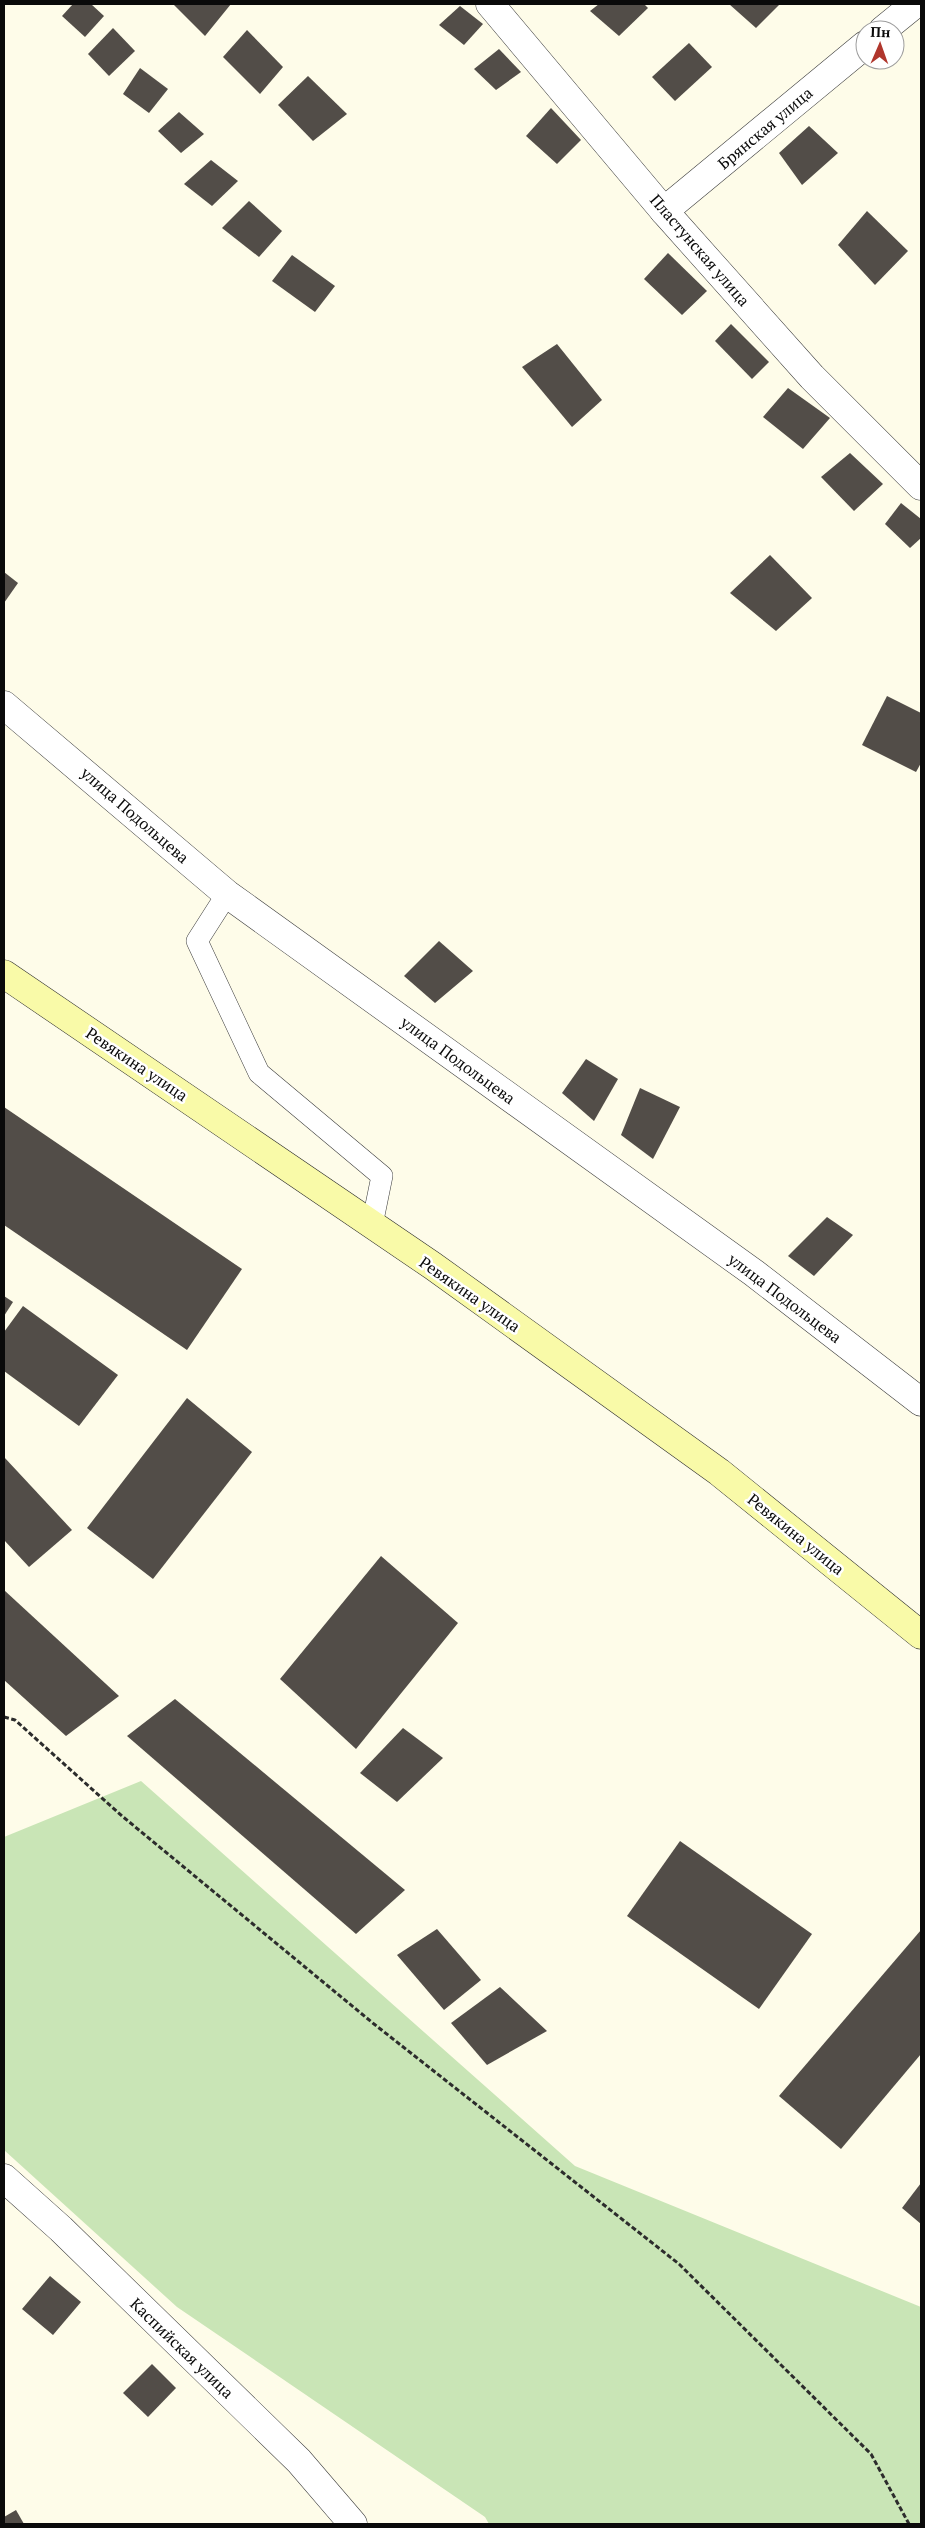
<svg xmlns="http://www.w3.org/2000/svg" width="925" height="2528" font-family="'PT Serif',serif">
	<rect width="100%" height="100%" fill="#fefce9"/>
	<!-- green -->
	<path fill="#c9e5b6" d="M 141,1781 L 575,2166 L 921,2307 L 921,2524 L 489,2524 L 485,2517 L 177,2307 L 4,2150 L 4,1837 Z"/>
	<!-- building -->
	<g fill="#524d48">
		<path d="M 73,4 L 91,4 L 104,16 L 85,37 L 62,16 Z"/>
		<path d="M 173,4 L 231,4 L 205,36 Z"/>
		<path d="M 599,4 L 644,4 L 648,8 L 619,36 L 590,11 Z"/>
		<path d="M 729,4 L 780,4 L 756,28 Z"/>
		<path d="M 460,6 L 483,24 L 464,45 L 439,25 Z"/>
		<path d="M 113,28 L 135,51 L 109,76 L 88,54 Z"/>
		<path d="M 247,30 L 283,67 L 260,94 L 223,57 Z"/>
		<path d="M 689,43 L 712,67 L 675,101 L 652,77 Z"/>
		<path d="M 499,49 L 521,72 L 496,90 L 474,69 Z"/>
		<path d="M 140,68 L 168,89 L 149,113 L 123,94 Z"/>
		<path d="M 308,76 L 347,114 L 313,141 L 278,105 Z"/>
		<path d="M 551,108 L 581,140 L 557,164 L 526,136 Z"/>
		<path d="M 179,112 L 204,134 L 181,153 L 158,131 Z"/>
		<path d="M 809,126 L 838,153 L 802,185 L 779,153 Z"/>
		<path d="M 211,160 L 238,181 L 212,206 L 184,184 Z"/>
		<path d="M 249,201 L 282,231 L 259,257 L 222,228 Z"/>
		<path d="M 867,211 L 908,251 L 875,285 L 838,245 Z"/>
		<path d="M 668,253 L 707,291 L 682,315 L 644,279 Z"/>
		<path d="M 292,255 L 335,286 L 315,312 L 272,281 Z"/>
		<path d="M 731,324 L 769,362 L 752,379 L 715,341 Z"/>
		<path d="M 557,344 L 602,400 L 572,427 L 522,367 Z"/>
		<path d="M 788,388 L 830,418 L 803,449 L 763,417 Z"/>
		<path d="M 850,453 L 883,484 L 854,511 L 821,477 Z"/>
		<path d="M 901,503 L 921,519 L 921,538 L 910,548 L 885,524 Z"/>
		<path d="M 770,555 L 812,598 L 776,631 L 730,593 Z"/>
		<path d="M 4,572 L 18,583 L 4,603 Z"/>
		<path d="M 887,696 L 921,713 L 921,763 L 916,772 L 862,745 Z"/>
		<path d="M 439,941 L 473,971 L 435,1003 L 404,976 Z"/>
		<path d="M 586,1059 L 618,1079 L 594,1121 L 562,1093 Z"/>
		<path d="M 640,1088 L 680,1107 L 653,1159 L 621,1135 Z"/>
		<path d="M 4,1107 L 242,1269 L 187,1350 L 4,1225 Z"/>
		<path d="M 827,1217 L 853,1235 L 814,1276 L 788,1256 Z"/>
		<path d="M 4,1296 L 13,1302 L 4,1316 Z"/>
		<path d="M 23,1306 L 118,1375 L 79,1426 L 4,1371 L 4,1332 Z"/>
		<path d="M 187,1398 L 252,1452 L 153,1579 L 87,1528 Z"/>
		<path d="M 4,1457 L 72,1530 L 29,1567 L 4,1540 Z"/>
		<path d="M 381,1556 L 458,1623 L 356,1749 L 280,1679 Z"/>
		<path d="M 4,1590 L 119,1696 L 66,1736 L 4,1680 Z"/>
		<path d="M 175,1699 L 405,1890 L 356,1934 L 127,1736 Z"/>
		<path d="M 403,1728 L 443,1758 L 397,1802 L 360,1773 Z"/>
		<path d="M 680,1841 L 812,1934 L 759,2009 L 627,1916 Z"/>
		<path d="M 437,1929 L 481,1980 L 444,2010 L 397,1955 Z"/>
		<path d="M 921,1930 L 921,2054 L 841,2149 L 779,2096 Z"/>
		<path d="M 500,1987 L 547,2031 L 487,2065 L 451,2023 Z"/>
		<path d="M 921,2183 L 921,2224 L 902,2208 Z"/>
		<path d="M 50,2276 L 81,2302 L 53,2335 L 22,2309 Z"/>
		<path d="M 152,2364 L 176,2388 L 148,2417 L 123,2393 Z"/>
		<path d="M 16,2510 L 24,2524 L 4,2524 L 4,2517 Z"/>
	</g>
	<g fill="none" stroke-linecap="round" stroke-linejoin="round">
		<!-- lane casing -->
		<g stroke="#3d3d3d" stroke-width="22">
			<path id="lane" d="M 227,894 L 197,941 L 259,1073 L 382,1176 L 372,1225"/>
		</g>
		<!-- street casing -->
		<g stroke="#3d3d3d" stroke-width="29">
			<g id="street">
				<path d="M 490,4 L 664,211 L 812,377 L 921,486"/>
				<path d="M 883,30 L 915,4"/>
				<path d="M 664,211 L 865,45"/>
				<path d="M 4,705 L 227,894 L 754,1273 L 921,1402"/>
				<path d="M 4,2178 L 61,2229 L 299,2461 L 353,2524"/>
			</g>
		</g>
		<!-- secondary casing -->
		<g stroke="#2c2c2c" stroke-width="29">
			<path id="secondary" d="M 4,974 L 433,1266 L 719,1472 L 921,1635"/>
		</g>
		<!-- path -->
		<path stroke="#2c2c2c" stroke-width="3" stroke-dasharray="5 2.5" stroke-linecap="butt" d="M 4,1717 L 15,1720 L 122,1816 L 374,2024 L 679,2264 L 871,2454 L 909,2524"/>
		<!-- lane -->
		<use href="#lane" stroke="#fff" stroke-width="21"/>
		<!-- street -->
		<use href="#street" stroke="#fff" stroke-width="28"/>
		<!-- secondary -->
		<use href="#secondary" stroke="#f9faa8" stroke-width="28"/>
	</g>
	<g text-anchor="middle" stroke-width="5" stroke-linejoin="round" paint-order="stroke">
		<!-- street labels -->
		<g font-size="16" fill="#0a0a0a" stroke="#fff">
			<text transform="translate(765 128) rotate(-40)" y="6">Брянская улица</text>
			<text transform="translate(700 250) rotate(49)" y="6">Пластунская улица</text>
			<text transform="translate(135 815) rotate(41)" y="6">улица Подольцева</text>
			<text transform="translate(458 1060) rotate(36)" y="6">улица Подольцева</text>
			<text transform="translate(137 1064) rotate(34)" y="6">Ревякина улица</text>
			<text transform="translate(470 1294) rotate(35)" y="6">Ревякина улица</text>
			<text transform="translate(785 1298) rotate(37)" y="6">улица Подольцева</text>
			<text transform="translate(796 1534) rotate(39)" y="6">Ревякина улица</text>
			<text transform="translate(182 2348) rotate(44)" y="6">Каспийская улица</text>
		</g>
	</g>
	<!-- border -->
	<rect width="925" height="2528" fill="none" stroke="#0a0a0a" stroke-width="10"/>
	<!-- north arrow -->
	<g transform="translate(880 45) rotate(2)"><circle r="24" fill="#ffffff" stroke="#9d9d9d"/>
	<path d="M0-4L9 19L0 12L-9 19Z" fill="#b0362c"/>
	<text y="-8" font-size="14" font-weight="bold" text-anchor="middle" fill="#0a0a0a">Пн</text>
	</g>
</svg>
